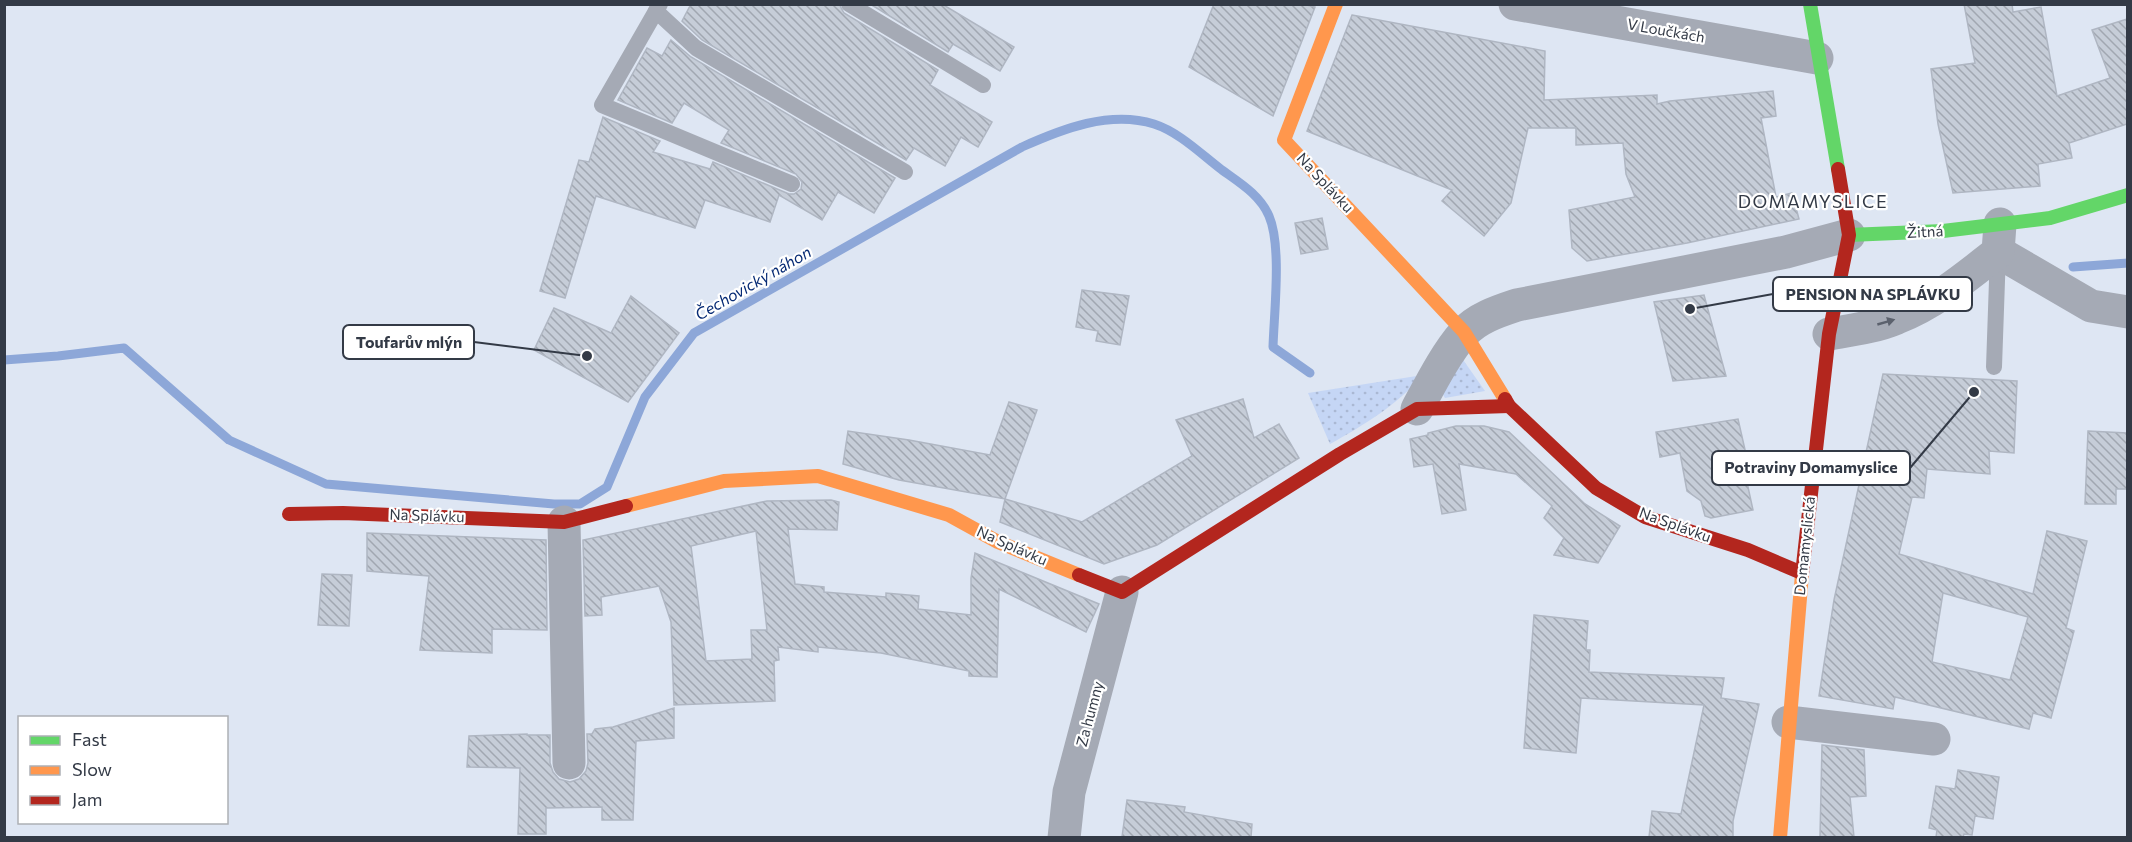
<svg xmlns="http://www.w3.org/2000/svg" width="2132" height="842" font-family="Commissioner,sans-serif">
	<defs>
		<pattern id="grass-dots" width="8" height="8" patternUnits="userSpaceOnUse" patternTransform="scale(1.5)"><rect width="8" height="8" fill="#c5d6f5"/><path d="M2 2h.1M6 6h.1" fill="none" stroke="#aab8d3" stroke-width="1.8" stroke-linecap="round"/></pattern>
		<pattern id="building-back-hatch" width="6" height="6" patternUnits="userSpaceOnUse" patternTransform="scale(1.5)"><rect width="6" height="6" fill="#c6cdd8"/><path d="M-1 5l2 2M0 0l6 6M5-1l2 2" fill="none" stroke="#a1a7b1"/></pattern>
	</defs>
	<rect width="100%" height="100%" fill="#dee6f3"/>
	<!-- grass -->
	<g fill="url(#grass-dots)">
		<path d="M 1459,354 L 1485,391 L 1445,398 L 1439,388 Z"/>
		<path d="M 1423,375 C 1397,405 1364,425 1330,444 L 1308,393 Z"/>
	</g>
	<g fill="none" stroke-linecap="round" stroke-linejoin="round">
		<!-- stream -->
		<g stroke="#8da7d8" stroke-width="9">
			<path d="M 2073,267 L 2128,263"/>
			<path d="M 4,360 L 58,356 L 124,348 L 229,440 L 326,484 L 554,504 L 580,504 L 607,487 L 645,397 L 694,333 L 1022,147 C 1062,129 1110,110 1154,124 C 1179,132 1201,154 1222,170 C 1240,183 1260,195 1269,216 C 1282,246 1274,313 1273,347 L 1310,373"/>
		</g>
	</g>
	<!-- building -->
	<g fill="url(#building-back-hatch)" stroke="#afb6c2" stroke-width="1.5" fill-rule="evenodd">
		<path d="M 691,4 L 839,4 L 844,13 L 938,70 L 930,85 L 992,122 L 978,147 L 961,137 L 945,166 L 914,148 L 906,160 L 702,40 L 682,21 Z"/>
		<path d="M 870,4 L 942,4 L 1014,47 L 1000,71 L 953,44 L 948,52 Z"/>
		<path d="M 1214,4 L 1303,4 L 1315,7 L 1273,116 L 1189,67 Z"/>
		<path d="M 1964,4 L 2012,4 L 2013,12 L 2041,7 L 2057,96 L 2110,78 L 2092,30 L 2127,19 L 2127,124 L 2069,143 L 2072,158 L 2038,164 L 2040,186 L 1953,193 L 1938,124 L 1931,69 L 1975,63 Z"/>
		<path d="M 1352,15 L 1545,51 L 1544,100 L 1657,95 L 1657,104 L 1670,101 L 1773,91 L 1776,116 L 1761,118 L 1776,197 L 1792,193 L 1799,219 L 1687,243 L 1587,261 L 1572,248 L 1569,210 L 1635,197 L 1626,174 L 1623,143 L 1576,145 L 1576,128 L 1528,128 L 1511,203 L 1484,236 L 1442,201 L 1452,190 L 1307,131 Z"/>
		<path d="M 671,40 L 691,57 L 895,178 L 874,213 L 838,192 L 822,220 L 779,195 L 770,222 L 705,200 L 695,228 L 596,196 L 565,298 L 540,291 L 579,160 L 589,162 L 603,117 L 660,141 L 653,152 L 710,169 L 713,162 L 789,194 L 794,194 L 801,189 L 802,182 L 796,174 L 721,143 L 729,130 L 684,103 L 672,123 L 618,100 L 647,48 L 662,56 Z"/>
		<path d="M 1322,218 L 1328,249 L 1301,254 L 1295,223 Z"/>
		<path d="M 1082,290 L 1129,296 L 1120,345 L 1096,341 L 1098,331 L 1076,327 Z"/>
		<path d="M 1704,295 L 1726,376 L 1673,381 L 1654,302 Z"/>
		<path d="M 631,296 L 679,333 L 628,402 L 534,350 L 554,308 L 611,333 Z"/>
		<path d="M 1883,374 L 2017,381 L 2014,453 L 1989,451 L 1990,474 L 1927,469 L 1924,498 L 1912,497 L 1899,554 L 2033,594 L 2047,531 L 2087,541 L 2066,628 L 2074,631 L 2051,718 L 2033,713 L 2029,729 L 1895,697 L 1893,709 L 1819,696 L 1834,600 ZM 1943,593 L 2028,617 L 2010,680 L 1932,662 Z"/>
		<path d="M 1243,399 L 1254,438 L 1279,424 L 1299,458 L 1157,545 L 1104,564 L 1000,522 L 1005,499 L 1082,522 L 1192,456 L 1176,420 Z"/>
		<path d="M 1009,402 L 1037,410 L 1005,499 L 899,480 L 843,464 L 848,431 L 909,440 L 990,455 Z"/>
		<path d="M 1738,419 L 1748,463 L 1743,464 L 1753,510 L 1711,518 L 1705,516 L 1701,501 L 1687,491 L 1680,453 L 1660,457 L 1656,432 Z"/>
		<path d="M 1456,426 L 1484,426 L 1509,432 L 1585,504 L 1620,526 L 1598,563 L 1554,555 L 1564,538 L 1544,518 L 1552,506 L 1516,474 L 1459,464 L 1466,510 L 1442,514 L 1433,464 L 1414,467 L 1410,439 L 1428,435 L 1428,433 Z"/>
		<path d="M 2088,431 L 2127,433 L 2127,489 L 2116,489 L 2116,504 L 2085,504 Z"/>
		<path d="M 831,500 L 839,502 L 837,530 L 788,529 L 795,584 L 824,587 L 824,592 L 886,597 L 886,593 L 919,596 L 918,609 L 971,615 L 971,578 L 975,553 L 1099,604 L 1086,632 L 999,589 L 997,677 L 969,676 L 969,671 L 881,653 L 818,647 L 818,652 L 778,647 L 779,660 L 774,661 L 775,701 L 674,705 L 671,622 L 659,586 L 601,597 L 602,615 L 585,616 L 583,540 L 767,501 ZM 756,531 L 767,630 L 751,630 L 752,659 L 706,661 L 691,546 Z"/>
		<path d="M 367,533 L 546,540 L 547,630 L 492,629 L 492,653 L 420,650 L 429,576 L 367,571 Z"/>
		<path d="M 322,574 L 352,575 L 349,626 L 318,625 Z"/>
		<path d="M 1534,615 L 1588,621 L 1586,650 L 1590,650 L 1589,672 L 1724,678 L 1721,698 L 1759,704 L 1733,821 L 1733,837 L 1649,837 L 1652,811 L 1681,814 L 1704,705 L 1581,698 L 1576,753 L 1524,748 Z"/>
		<path d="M 674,708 L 674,738 L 636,741 L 633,820 L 602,820 L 602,807 L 546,808 L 546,834 L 518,834 L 520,768 L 467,767 L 469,736 L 527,734 L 527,735 L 550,735 L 550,763 L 553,772 L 559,779 L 570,782 L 579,779 L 586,771 L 588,763 L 587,734 L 592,734 L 595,729 L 613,727 Z"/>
		<path d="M 1822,745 L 1864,750 L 1866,796 L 1850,797 L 1854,837 L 1820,837 Z"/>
		<path d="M 1958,770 L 1999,777 L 1993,819 L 1975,816 L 1972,835 L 1964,834 L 1963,837 L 1936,837 L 1937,830 L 1929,828 L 1936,786 L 1955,789 Z"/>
		<path d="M 1127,800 L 1185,807 L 1184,812 L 1252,824 L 1251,837 L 1122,837 Z"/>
	</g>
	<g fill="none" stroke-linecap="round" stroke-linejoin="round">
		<!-- lane -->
		<g stroke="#a5aab5" stroke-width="16">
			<path d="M 660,4 L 656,11 L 696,48 L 905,172"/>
			<path d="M 849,4 L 983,85"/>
			<path d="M 656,11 L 602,105 L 792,184"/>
			<path d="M 1994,367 L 1998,252"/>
		</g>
		<!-- street -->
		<g stroke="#a5aab5" stroke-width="33">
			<path d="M 1515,4 L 1817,58"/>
			<path d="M 1998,252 L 2091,306 L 2128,312"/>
			<path d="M 1829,334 C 1852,330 1876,327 1897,318 C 1935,303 1966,277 1998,252 L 2000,224"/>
			<path d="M 1417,409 C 1430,385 1446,353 1464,333 C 1477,318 1499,311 1517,305 L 1786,252 L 1849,235"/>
			<path d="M 564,522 L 569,763"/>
			<path d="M 1788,722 L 1934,739"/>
			<path d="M 1064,838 L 1069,792 L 1122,592"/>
		</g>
		<!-- fast -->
		<g stroke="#63d668" stroke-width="14">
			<path d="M 1810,4 L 1838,169"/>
			<path d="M 1849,235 L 1943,231 L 2050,218 L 2128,195"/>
		</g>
		<!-- slow -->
		<g stroke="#ff974d" stroke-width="14">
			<path d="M 1336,4 L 1284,140 L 1464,332 L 1505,399"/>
			<path d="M 626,506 L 724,481 L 818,476 L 949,515 L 998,542 L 1079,575"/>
			<path d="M 1780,838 L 1802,574"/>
		</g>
		<!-- jam -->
		<g stroke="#b3261e" stroke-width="14">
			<path d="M 1505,399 L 1509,406 L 1596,488 L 1645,517 L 1748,550 L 1802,573"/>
			<path d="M 289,514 L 343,513 L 564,522 L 626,506"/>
			<path d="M 1802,574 L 1829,334 L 1849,235 L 1838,169"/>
			<path d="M 1079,575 L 1122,592 L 1340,454 L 1417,409 L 1509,406"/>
		</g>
	</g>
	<!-- one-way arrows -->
	<defs><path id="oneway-solid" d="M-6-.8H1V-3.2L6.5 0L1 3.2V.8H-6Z" transform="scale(1.5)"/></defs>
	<use fill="#5b616d" href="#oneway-solid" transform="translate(1886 322) rotate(-16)"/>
	<g text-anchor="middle" stroke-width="4.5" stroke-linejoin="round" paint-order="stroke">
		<!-- street labels -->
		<g font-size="15" fill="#333a46" stroke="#fff">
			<text transform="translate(1666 31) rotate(10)" y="5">V Loučkách</text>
			<text transform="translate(1325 183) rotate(47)" y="5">Na Splávku</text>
			<text transform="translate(1925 232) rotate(-3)" y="5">Žitná</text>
			<text transform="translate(427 516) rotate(2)" y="5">Na Splávku</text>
			<text transform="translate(1675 525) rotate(20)" y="5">Na Splávku</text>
			<text transform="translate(1012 546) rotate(24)" y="5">Na Splávku</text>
			<text transform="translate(1805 546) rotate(-84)" y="5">Domamyslická</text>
			<text transform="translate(1090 714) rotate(-75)" y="5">Za humny</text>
		</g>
		<!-- water labels -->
		<g font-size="16" font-style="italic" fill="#062a74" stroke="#fff">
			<text transform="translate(753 283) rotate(-30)" y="6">Čechovický náhon</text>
		</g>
		<!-- quarter labels -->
		<g font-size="18" letter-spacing="1.5" fill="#333a46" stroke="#fff">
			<text x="1813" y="208">DOMAMYSLICE</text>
		</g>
	</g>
	<!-- callouts -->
	<path fill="none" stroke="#333a46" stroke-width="2" d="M1690 309L1773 294M587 356L474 342M1974 392L1910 468"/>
	<g fill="#333a46" stroke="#fff" stroke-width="2">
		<circle cx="1690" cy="309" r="6"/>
		<circle cx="587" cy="356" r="6"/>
		<circle cx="1974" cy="392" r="6"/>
	</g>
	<g fill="#fff" stroke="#333a46" stroke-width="2">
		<rect x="1773" y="277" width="199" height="34" rx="6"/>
		<rect x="343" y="325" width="131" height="34" rx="6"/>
		<rect x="1712" y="451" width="198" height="34" rx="6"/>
	</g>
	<g font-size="16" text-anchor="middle" font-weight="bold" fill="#333a46">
		<text x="1873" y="300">PENSION NA SPLÁVKU</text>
		<text x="409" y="348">Toufarův mlýn</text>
		<text x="1811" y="473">Potraviny Domamyslice</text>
	</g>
	<!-- border -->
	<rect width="2132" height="842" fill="none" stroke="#333a46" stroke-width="12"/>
	<!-- legend -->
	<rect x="18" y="716" width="210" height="108" fill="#ffffff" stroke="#adb0b5" stroke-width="1.5"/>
	<rect x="30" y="736" width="30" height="9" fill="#63d668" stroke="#adb0b5" stroke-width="1.5"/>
	<text x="72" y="746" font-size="18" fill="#333a46">Fast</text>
	<rect x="30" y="766" width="30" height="9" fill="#ff974d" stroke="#adb0b5" stroke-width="1.5"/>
	<text x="72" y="776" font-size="18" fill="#333a46">Slow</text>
	<rect x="30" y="796" width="30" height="9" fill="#b3261e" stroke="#adb0b5" stroke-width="1.5"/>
	<text x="72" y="806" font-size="18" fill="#333a46">Jam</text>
</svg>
